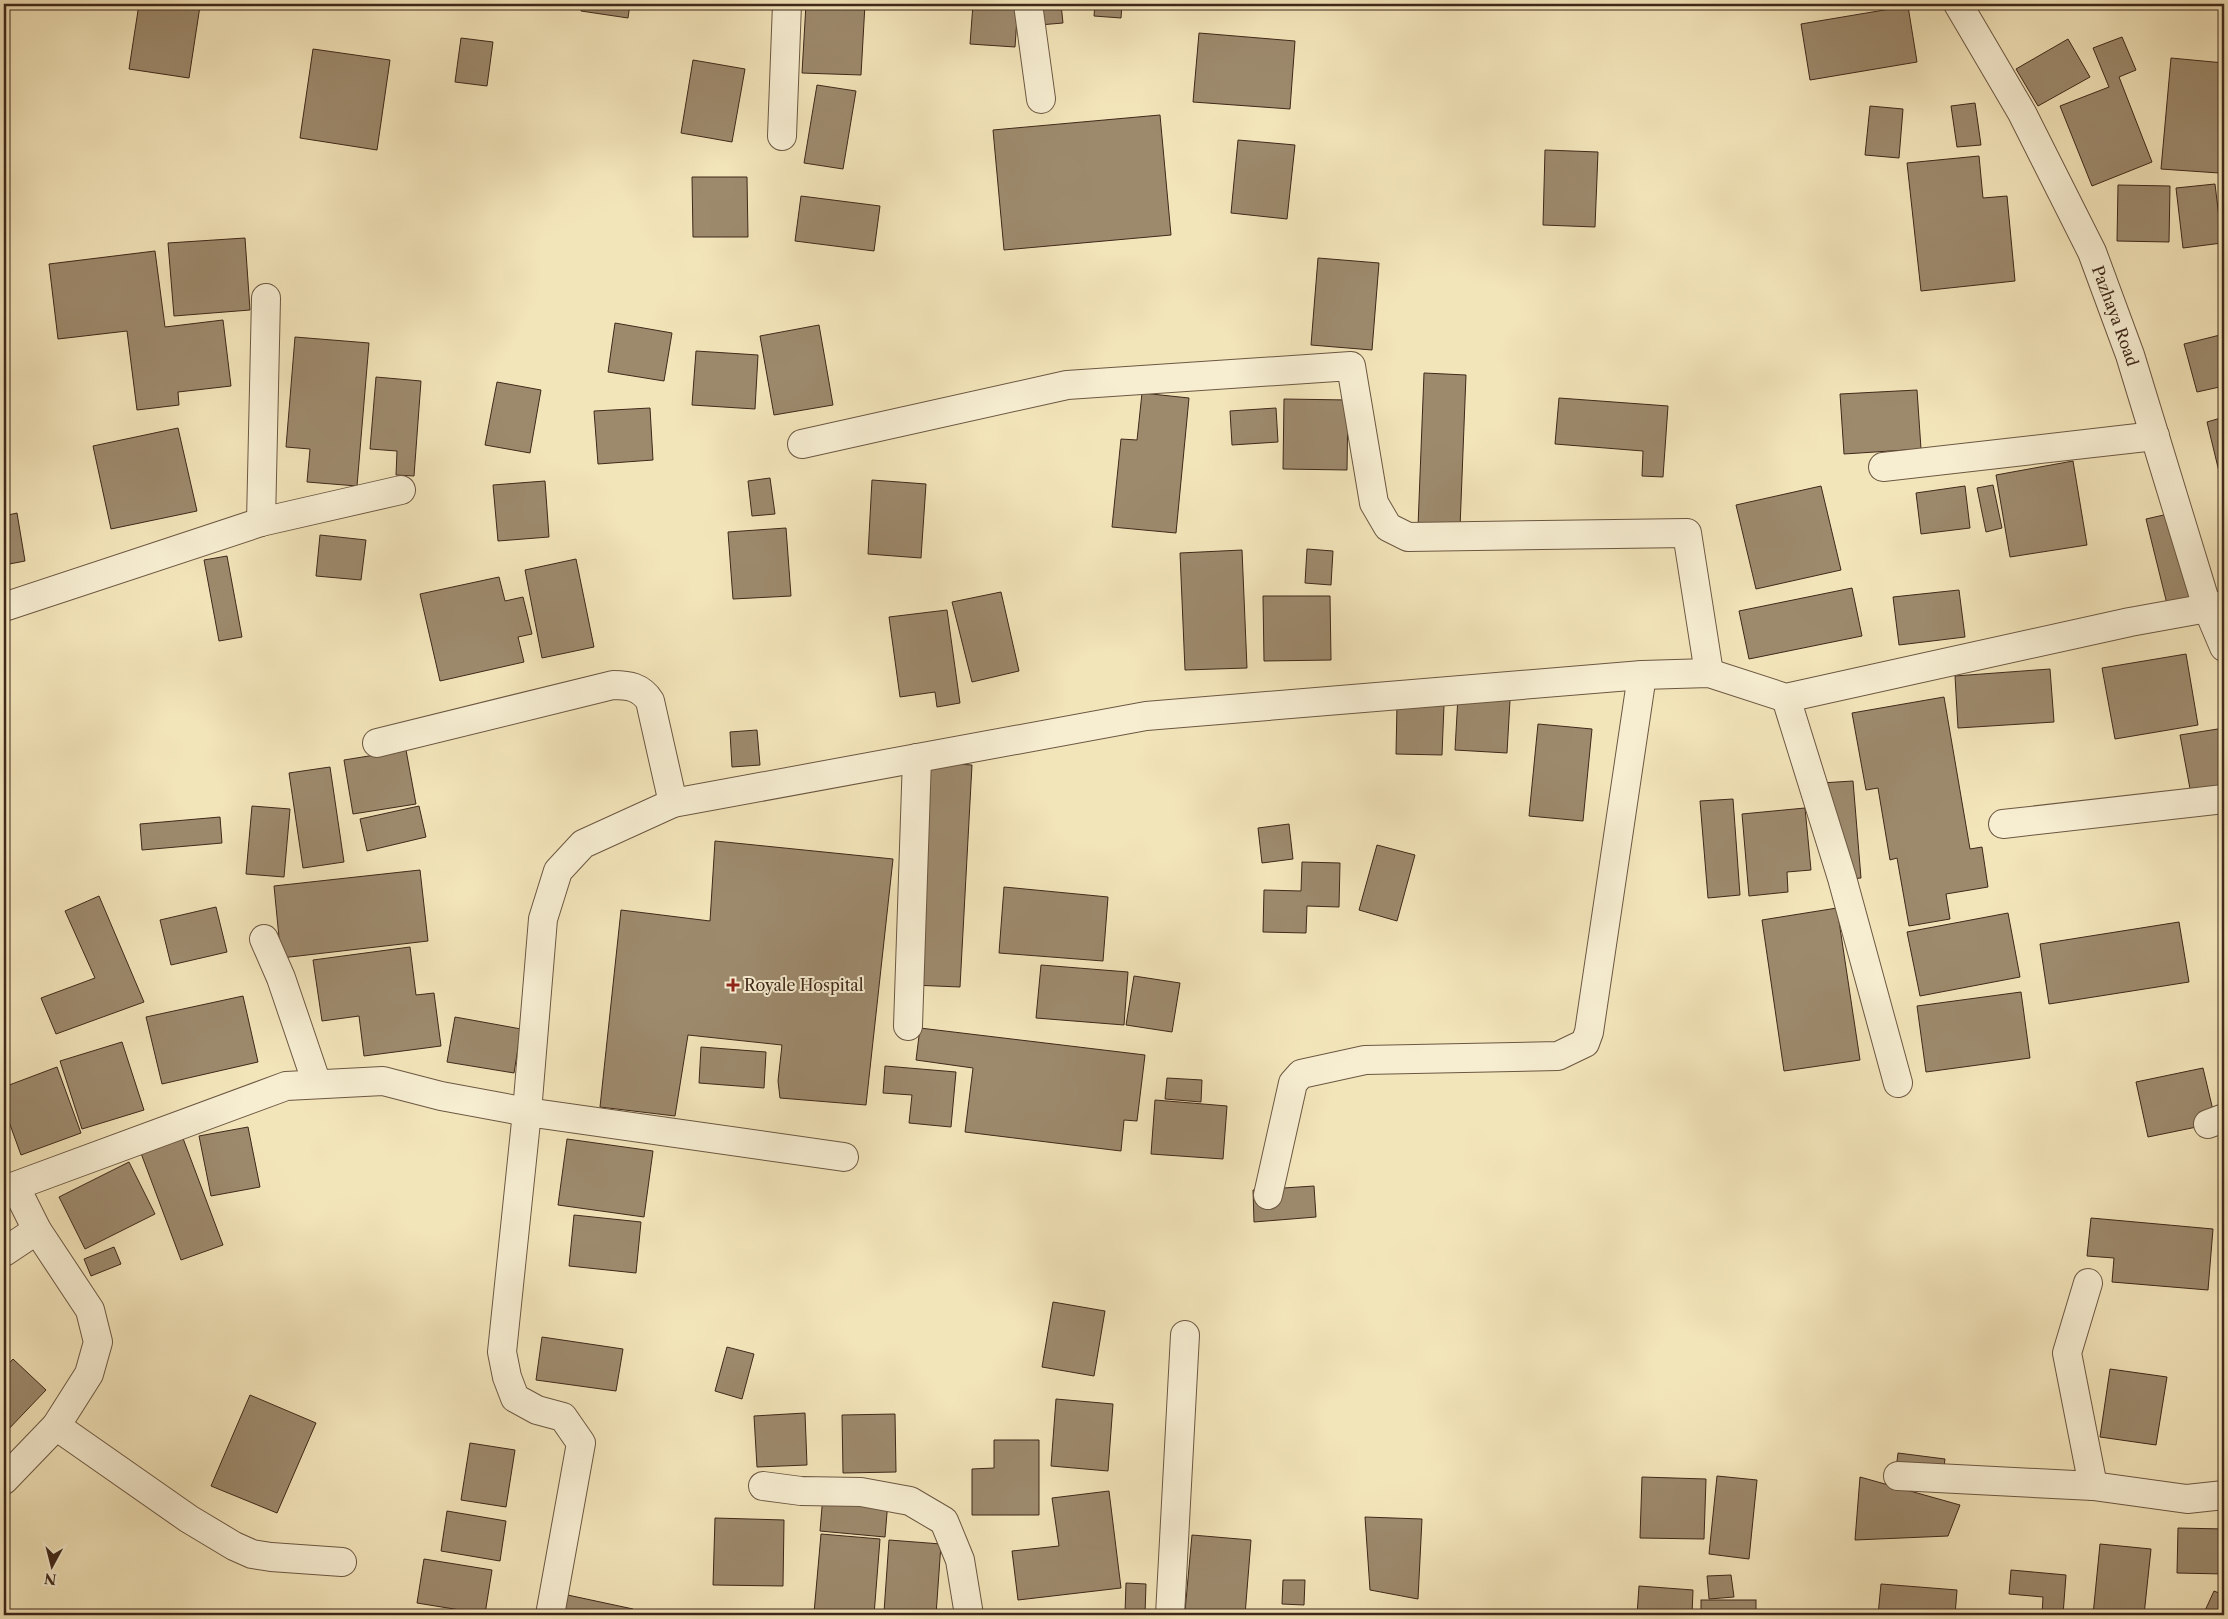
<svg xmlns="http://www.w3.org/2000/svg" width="2228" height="1619" font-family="'Libre Caslon Text',serif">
	<rect width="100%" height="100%" fill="#f3e5ba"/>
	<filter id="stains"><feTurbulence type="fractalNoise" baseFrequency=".004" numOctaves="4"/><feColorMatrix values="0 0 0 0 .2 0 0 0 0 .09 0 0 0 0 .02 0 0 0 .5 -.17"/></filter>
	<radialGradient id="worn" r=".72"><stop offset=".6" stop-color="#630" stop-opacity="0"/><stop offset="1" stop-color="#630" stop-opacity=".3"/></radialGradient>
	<!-- building -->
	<g fill="#9d8a6d" stroke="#3f281a">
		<path d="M 139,4 L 200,6 L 189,78 L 129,69 Z"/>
		<path d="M 582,4 L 630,4 L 628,18 L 581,11 Z"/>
		<path d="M 806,4 L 865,4 L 861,75 L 802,73 Z"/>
		<path d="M 973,4 L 1018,4 L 1015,47 L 970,44 Z"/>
		<path d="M 1037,4 L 1061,4 L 1063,23 L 1039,25 Z"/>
		<path d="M 1095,4 L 1122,4 L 1121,18 L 1094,16 Z"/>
		<path d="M 1908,6 L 1917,62 L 1810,80 L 1801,24 Z"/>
		<path d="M 1199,33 L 1295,41 L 1290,109 L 1193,102 Z"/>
		<path d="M 2122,37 L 2136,70 L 2119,77 L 2152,162 L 2092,186 L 2060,106 L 2109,87 L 2093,48 Z"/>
		<path d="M 461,38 L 493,42 L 487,86 L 455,82 Z"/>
		<path d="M 2068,39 L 2090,77 L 2038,106 L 2016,69 Z"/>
		<path d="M 313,49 L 390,60 L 377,150 L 300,138 Z"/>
		<path d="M 2171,58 L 2224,63 L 2224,105 L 2219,173 L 2161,169 Z"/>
		<path d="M 693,60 L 745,69 L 732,142 L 681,133 Z"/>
		<path d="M 817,85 L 856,91 L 843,169 L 804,163 Z"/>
		<path d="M 1975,103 L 1981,145 L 1957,147 L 1951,106 Z"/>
		<path d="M 1870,106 L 1903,109 L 1899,158 L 1865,155 Z"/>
		<path d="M 1160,115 L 1171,235 L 1004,250 L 993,130 Z"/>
		<path d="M 1238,140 L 1295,145 L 1287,219 L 1231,213 Z"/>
		<path d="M 1545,150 L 1598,152 L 1595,227 L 1543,225 Z"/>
		<path d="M 1979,156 L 1983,198 L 2007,196 L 2015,281 L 1921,291 L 1907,163 Z"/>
		<path d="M 692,177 L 747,177 L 748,237 L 693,237 Z"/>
		<path d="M 2215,184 L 2222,243 L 2183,248 L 2176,188 Z"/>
		<path d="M 2118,185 L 2170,186 L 2169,242 L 2117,241 Z"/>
		<path d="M 801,196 L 880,206 L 874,251 L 795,241 Z"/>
		<path d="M 245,238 L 250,310 L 174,316 L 168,243 Z"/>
		<path d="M 155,251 L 165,327 L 223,320 L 231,386 L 178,392 L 179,405 L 137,410 L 127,331 L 58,339 L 49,264 Z"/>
		<path d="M 1318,258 L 1379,263 L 1372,350 L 1311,345 Z"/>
		<path d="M 615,323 L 672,333 L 664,381 L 608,372 Z"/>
		<path d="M 819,325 L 833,405 L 774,415 L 760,336 Z"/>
		<path d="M 2224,334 L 2224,386 L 2197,392 L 2184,344 Z"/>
		<path d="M 295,337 L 369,343 L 357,486 L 307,482 L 310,449 L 286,447 Z"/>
		<path d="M 696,351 L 758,355 L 755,409 L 692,405 Z"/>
		<path d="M 1424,373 L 1466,375 L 1460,528 L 1418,527 Z"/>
		<path d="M 376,377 L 421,381 L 414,476 L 396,475 L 397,451 L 370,449 Z"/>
		<path d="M 497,382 L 541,390 L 530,453 L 485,445 Z"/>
		<path d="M 1917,390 L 1921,449 L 1844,454 L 1840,394 Z"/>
		<path d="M 1142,393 L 1189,398 L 1176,533 L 1112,527 L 1121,439 L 1137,440 Z"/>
		<path d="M 1559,398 L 1668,406 L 1663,477 L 1642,476 L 1643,451 L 1555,444 Z"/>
		<path d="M 1284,399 L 1348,400 L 1347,470 L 1283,469 Z"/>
		<path d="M 650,408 L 653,460 L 598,464 L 594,411 Z"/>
		<path d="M 1276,408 L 1278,442 L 1232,445 L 1230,411 Z"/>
		<path d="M 2224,417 L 2224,483 L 2222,484 L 2207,422 Z"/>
		<path d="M 178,428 L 197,511 L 111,529 L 93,446 Z"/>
		<path d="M 2073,461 L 2087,545 L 2010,557 L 1996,475 Z"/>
		<path d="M 770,478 L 775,514 L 752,516 L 748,481 Z"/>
		<path d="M 872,480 L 926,484 L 921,558 L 868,554 Z"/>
		<path d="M 545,481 L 549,537 L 498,541 L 493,485 Z"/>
		<path d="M 1993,485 L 2002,528 L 1986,532 L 1977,488 Z"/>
		<path d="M 1821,486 L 1841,570 L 1756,589 L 1736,505 Z"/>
		<path d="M 1965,486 L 1970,528 L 1921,534 L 1916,493 Z"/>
		<path d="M 2177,512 L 2198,601 L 2168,608 L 2146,519 Z"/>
		<path d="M 17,513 L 25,561 L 4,565 L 4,516 Z"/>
		<path d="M 786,528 L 791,596 L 733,599 L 728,532 Z"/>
		<path d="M 320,535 L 366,540 L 361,580 L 316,576 Z"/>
		<path d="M 1307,549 L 1333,551 L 1331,585 L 1305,583 Z"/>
		<path d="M 1242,550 L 1247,668 L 1185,670 L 1180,553 Z"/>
		<path d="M 227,556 L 242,637 L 219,641 L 204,560 Z"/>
		<path d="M 576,559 L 594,647 L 542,658 L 525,570 Z"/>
		<path d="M 499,577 L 505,601 L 523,597 L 532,634 L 518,637 L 524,662 L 440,681 L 420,594 Z"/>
		<path d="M 1852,588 L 1862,636 L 1749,659 L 1739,611 Z"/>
		<path d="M 1959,590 L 1965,637 L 1899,645 L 1893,597 Z"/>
		<path d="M 1001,592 L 1019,671 L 972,682 L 952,602 Z"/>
		<path d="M 1263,596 L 1330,596 L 1331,660 L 1264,661 Z"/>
		<path d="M 947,610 L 960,703 L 937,707 L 935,692 L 900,697 L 889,617 Z"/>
		<path d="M 2186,654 L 2198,725 L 2115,739 L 2102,668 Z"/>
		<path d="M 2050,669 L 2054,722 L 1958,728 L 1955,676 Z"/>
		<path d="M 1458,696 L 1510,700 L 1507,753 L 1455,750 Z"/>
		<path d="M 1944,697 L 1970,849 L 1982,847 L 1988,887 L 1946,894 L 1950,919 L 1909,926 L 1897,858 L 1890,860 L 1878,788 L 1866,790 L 1852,713 Z"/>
		<path d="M 1397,704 L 1444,705 L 1442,755 L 1396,754 Z"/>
		<path d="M 1538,724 L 1592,729 L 1583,821 L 1529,816 Z"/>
		<path d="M 2224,728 L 2224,789 L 2191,794 L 2180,735 Z"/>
		<path d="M 757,730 L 760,765 L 732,767 L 730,732 Z"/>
		<path d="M 406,750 L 416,804 L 353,814 L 344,760 Z"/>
		<path d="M 925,762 L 972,765 L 960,987 L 912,985 Z"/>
		<path d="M 330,767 L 344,862 L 303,868 L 289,773 Z"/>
		<path d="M 1853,781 L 1861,878 L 1828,881 L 1821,783 Z"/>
		<path d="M 1733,799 L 1740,895 L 1708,898 L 1700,801 Z"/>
		<path d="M 252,806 L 290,809 L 284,877 L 246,874 Z"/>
		<path d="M 419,806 L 426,837 L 367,851 L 360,819 Z"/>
		<path d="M 1805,808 L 1811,870 L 1787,872 L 1788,892 L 1749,896 L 1742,814 Z"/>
		<path d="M 220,817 L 222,843 L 142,850 L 140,824 Z"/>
		<path d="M 1289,824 L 1293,859 L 1262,863 L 1258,828 Z"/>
		<path d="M 715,841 L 893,859 L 866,1105 L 780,1098 L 778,1081 L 782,1045 L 688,1035 L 675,1116 L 600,1107 L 621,910 L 710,921 Z"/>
		<path d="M 1377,845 L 1415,855 L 1397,921 L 1359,910 Z"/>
		<path d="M 1302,862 L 1340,863 L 1339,907 L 1307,906 L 1306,933 L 1263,932 L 1264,890 L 1301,891 Z"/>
		<path d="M 420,870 L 428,941 L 281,958 L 274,886 Z"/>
		<path d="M 1004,887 L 1108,897 L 1103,961 L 999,953 Z"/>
		<path d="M 99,896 L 144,1002 L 56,1034 L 41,998 L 95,978 L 65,911 Z"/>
		<path d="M 216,907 L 227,952 L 171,965 L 160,920 Z"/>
		<path d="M 1837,908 L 1860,1060 L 1784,1071 L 1762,920 Z"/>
		<path d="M 2008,913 L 2020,977 L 1920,996 L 1907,932 Z"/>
		<path d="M 2179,922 L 2189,982 L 2049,1004 L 2040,944 Z"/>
		<path d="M 410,947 L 416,995 L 434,993 L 441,1046 L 364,1056 L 359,1016 L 322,1021 L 313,960 Z"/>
		<path d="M 1041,965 L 1128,972 L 1124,1025 L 1036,1018 Z"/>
		<path d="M 1134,976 L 1180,983 L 1172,1032 L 1126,1025 Z"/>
		<path d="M 2021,992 L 2030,1058 L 1926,1072 L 1917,1006 Z"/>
		<path d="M 243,996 L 258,1062 L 162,1084 L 146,1017 Z"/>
		<path d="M 455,1017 L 521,1029 L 514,1073 L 447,1062 Z"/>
		<path d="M 920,1028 L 1145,1055 L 1137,1121 L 1124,1120 L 1121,1151 L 965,1132 L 973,1068 L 916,1060 Z"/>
		<path d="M 122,1042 L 144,1110 L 82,1129 L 60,1061 Z"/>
		<path d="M 701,1047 L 766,1052 L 764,1088 L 699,1083 Z"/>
		<path d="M 885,1066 L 956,1072 L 951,1127 L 909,1123 L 912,1095 L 883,1093 Z"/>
		<path d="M 57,1067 L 81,1133 L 21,1155 L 4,1108 L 4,1087 Z"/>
		<path d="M 2203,1068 L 2216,1123 L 2148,1137 L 2136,1082 Z"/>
		<path d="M 1167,1078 L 1202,1080 L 1201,1102 L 1165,1099 Z"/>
		<path d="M 1155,1100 L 1227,1106 L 1223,1159 L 1151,1154 Z"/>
		<path d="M 248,1127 L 260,1187 L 211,1196 L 199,1136 Z"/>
		<path d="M 181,1133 L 223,1245 L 181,1260 L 139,1148 Z"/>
		<path d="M 567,1139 L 653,1151 L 644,1217 L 558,1205 Z"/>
		<path d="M 129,1162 L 155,1214 L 85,1249 L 59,1197 Z"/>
		<path d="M 1314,1186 L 1316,1217 L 1254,1222 L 1253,1190 Z"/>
		<path d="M 574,1215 L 641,1222 L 636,1273 L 569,1266 Z"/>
		<path d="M 2091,1218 L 2213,1229 L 2208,1290 L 2112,1282 L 2114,1258 L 2087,1256 Z"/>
		<path d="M 114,1247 L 121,1264 L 91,1276 L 84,1259 Z"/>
		<path d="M 1053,1302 L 1105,1311 L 1094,1376 L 1042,1367 Z"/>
		<path d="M 542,1337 L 623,1349 L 616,1391 L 536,1380 Z"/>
		<path d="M 727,1347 L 754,1354 L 742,1399 L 715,1391 Z"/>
		<path d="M 13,1359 L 46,1390 L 4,1434 L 4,1369 Z"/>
		<path d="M 2110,1369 L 2167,1377 L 2156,1445 L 2100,1437 Z"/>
		<path d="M 250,1395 L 316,1423 L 277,1513 L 211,1486 Z"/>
		<path d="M 1056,1399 L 1113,1404 L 1108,1471 L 1051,1466 Z"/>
		<path d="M 805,1413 L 807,1465 L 757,1467 L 754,1416 Z"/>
		<path d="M 895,1414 L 896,1472 L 843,1473 L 842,1415 Z"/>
		<path d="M 994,1440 L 1039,1440 L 1039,1515 L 972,1515 L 972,1469 L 994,1468 Z"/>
		<path d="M 470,1443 L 515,1450 L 506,1507 L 461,1500 Z"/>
		<path d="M 1898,1453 L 1945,1459 L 1942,1483 L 1895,1477 Z"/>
		<path d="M 1717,1476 L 1757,1480 L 1749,1559 L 1709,1554 Z"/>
		<path d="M 1642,1477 L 1706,1479 L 1704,1539 L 1640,1538 Z"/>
		<path d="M 1860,1477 L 1960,1505 L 1948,1536 L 1855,1540 Z"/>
		<path d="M 1109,1491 L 1121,1588 L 1018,1600 L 1012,1551 L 1059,1546 L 1052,1498 Z"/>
		<path d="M 823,1495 L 888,1501 L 885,1537 L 820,1531 Z"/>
		<path d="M 447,1511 L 506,1521 L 500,1561 L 441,1551 Z"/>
		<path d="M 1365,1517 L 1422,1519 L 1418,1599 L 1370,1590 Z"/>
		<path d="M 715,1518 L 784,1520 L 783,1586 L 713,1585 Z"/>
		<path d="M 2178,1528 L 2224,1529 L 2224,1574 L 2177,1573 Z"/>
		<path d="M 821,1534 L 880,1539 L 874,1615 L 814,1613 Z"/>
		<path d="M 1192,1535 L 1251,1540 L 1245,1615 L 1185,1611 Z"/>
		<path d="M 889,1540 L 941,1544 L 936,1615 L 884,1612 Z"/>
		<path d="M 2100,1544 L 2151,1549 L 2144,1615 L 2093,1615 Z"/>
		<path d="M 424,1559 L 492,1570 L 485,1614 L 417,1603 Z"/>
		<path d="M 2011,1570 L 2066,1575 L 2063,1615 L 2042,1615 L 2043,1597 L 2009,1594 Z"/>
		<path d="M 1731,1575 L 1734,1597 L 1709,1599 L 1707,1576 Z"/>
		<path d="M 1283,1580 L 1305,1580 L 1304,1605 L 1282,1604 Z"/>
		<path d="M 1126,1583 L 1146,1584 L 1145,1614 L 1125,1613 Z"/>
		<path d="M 1881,1584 L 1957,1590 L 1955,1615 L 1878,1615 Z"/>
		<path d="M 1639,1586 L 1693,1590 L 1692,1615 L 1637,1615 Z"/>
		<path d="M 2214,1591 L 2224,1595 L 2224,1615 L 2203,1615 Z"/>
		<path d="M 563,1594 L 633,1609 L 632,1615 L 559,1615 Z"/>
		<rect x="1701" y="1600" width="55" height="15"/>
	</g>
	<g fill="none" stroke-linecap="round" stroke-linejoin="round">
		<!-- minor casing -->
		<g stroke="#6c5742" stroke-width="30">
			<g id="minor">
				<path d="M 1028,4 L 1041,99"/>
				<path id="s1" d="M 1958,4 L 2022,113 L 2092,252 L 2130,355 L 2207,607 L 2224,647"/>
				<path d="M 782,136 L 787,4"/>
				<path d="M 802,444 L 1067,385 L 1351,366 L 1374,503 L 1388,527 L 1408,537 L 1687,533 L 1709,673"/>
				<path d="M 1883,467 L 2155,436"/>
				<path d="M 261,522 L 266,298"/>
				<path d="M 4,607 L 261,522 L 401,490"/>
				<path d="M 1786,698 L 1842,878 L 1898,1083"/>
				<path d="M 377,743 L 613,685 C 629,685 641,687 650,701 L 673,803"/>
				<path d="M 2003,824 L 2224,799"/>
				<path d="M 264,939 L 281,978 L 317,1084"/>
				<path d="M 908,1026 L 917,758"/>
				<path d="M 2208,1124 L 2224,1118"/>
				<path d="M 1268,1195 L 1293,1083 L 1301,1074 L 1365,1060 L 1558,1056 L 1585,1043 L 1589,1032 L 1642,675"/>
				<path d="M 4,1252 L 37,1230"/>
				<path d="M 2088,1283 L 2067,1353 L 2093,1486"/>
				<path d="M 56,1426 L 189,1519 L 234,1546 L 252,1554 L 271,1557 L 342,1562"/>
				<path d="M 1898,1476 L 2093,1486 L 2187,1499 L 2224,1495"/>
				<path d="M 4,1480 L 56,1426 L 89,1374 L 98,1342 L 90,1310 L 37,1230 L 15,1186 L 286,1086 L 383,1081 L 441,1096 L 527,1112 L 543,919 L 558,871 L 583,844 L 673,803 L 1146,716 L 1642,675 L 1709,673 L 1786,698 L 2130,622 L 2224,605"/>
				<path d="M 763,1486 L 801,1491 L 861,1492 L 910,1501 L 944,1521 L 960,1560 L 969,1615"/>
				<path d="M 550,1615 L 581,1443 L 563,1417 L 537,1410 L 515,1398 L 507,1377 L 502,1352 L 527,1112 L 844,1157"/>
				<path d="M 1170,1615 L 1185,1335"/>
			</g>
		</g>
		<!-- minor -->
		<use href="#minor" stroke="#f7eed2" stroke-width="28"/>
	</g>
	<!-- markers -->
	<path fill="#8f2418" stroke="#f7eed2" stroke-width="2" d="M730.5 977.5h5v5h5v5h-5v5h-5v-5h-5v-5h5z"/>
	<g text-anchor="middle" stroke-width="4" stroke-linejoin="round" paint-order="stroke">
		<!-- street labels -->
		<g font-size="16" fill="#3f281a" stroke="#f7eed2">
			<text dy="6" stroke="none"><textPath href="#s1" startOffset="350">Pazhaya Road</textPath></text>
		</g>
		<!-- poi labels -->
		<g font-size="16" fill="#3f281a" stroke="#f7eed2" text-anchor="start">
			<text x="744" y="991">Royale Hospital</text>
		</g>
	</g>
	<!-- margin -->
	<rect width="2228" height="1619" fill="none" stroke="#f3e5ba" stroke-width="20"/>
	<rect x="5" y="5" width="2218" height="1609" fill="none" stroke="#3f281a" stroke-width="2.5"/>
	<rect x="10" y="10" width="2208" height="1599" fill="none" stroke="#3f281a"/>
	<!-- north arrow -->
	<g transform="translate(52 1566) rotate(187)" stroke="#f7eed2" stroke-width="4" paint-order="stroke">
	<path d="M0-4L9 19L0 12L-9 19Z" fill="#3f281a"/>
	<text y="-8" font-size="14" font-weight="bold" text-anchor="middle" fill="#3f281a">N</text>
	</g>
	<rect width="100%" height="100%" filter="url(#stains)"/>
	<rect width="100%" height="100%" fill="url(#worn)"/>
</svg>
